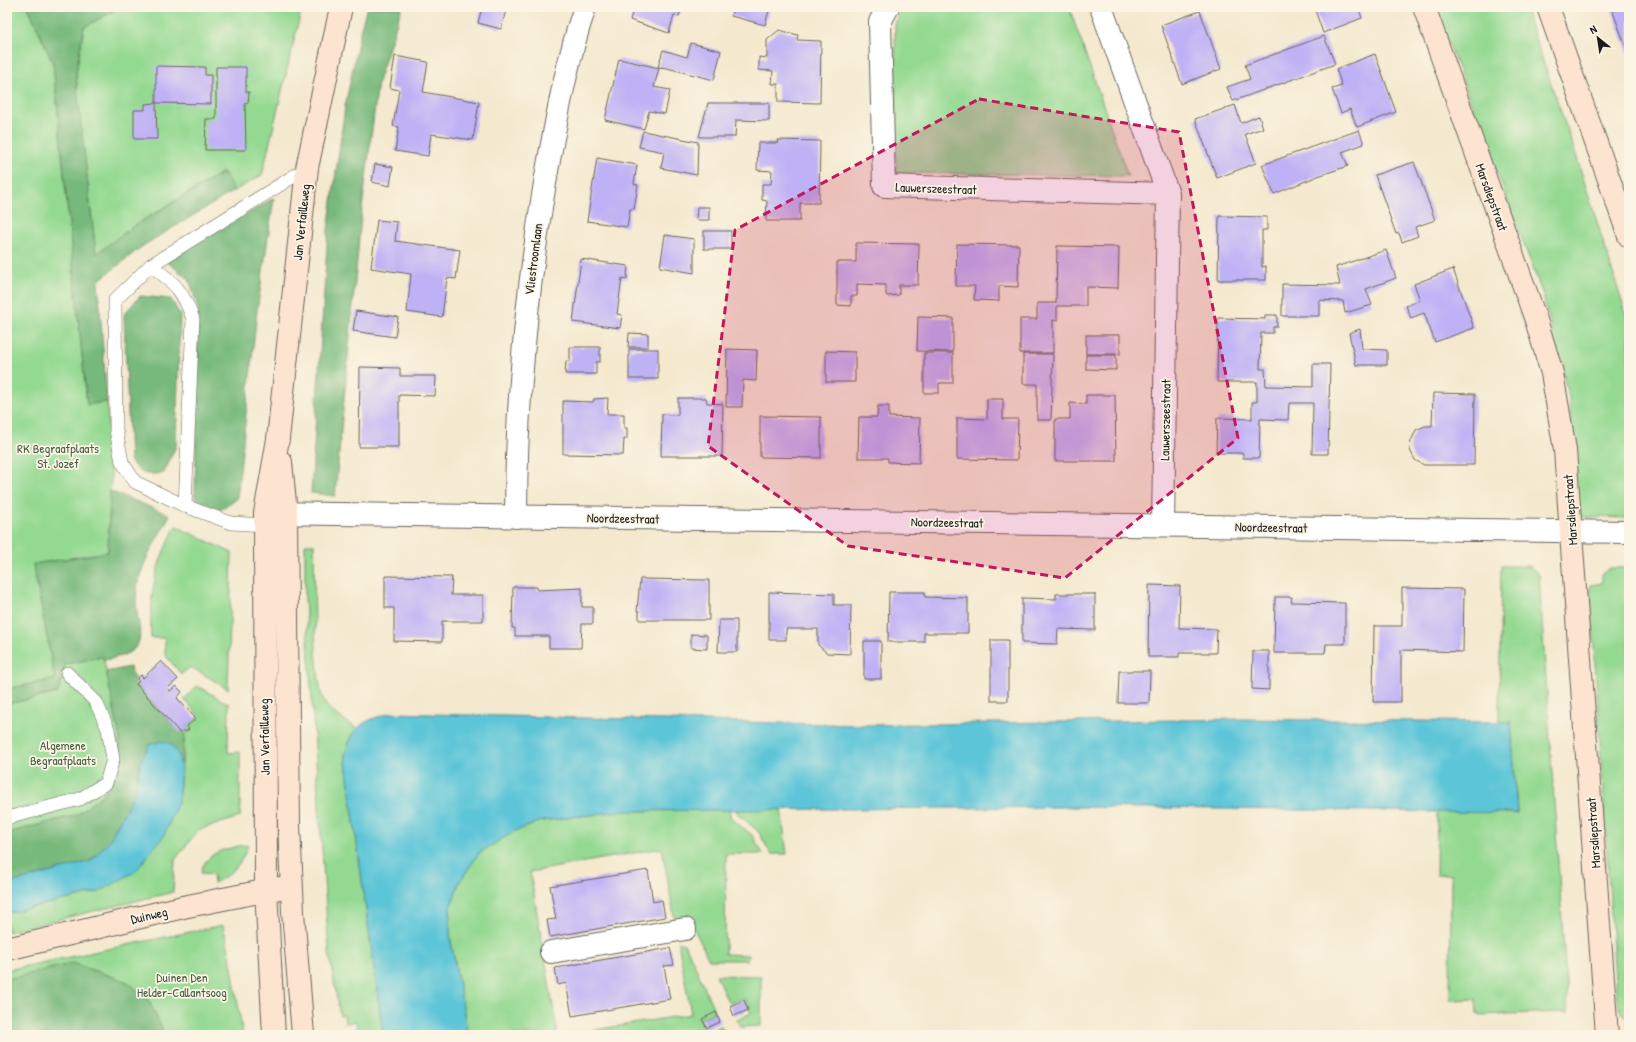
<svg xmlns="http://www.w3.org/2000/svg" width="1636" height="1042" font-family="'Patrick Hand',sans-serif">
	<rect width="100%" height="100%" fill="#fcf5e5"/>
	<filter id="ink" filterUnits="userSpaceOnUse"><feTurbulence type="fractalNoise" baseFrequency=".025" numOctaves="2"/><feDisplacementMap in="SourceGraphic" scale="8" xChannelSelector="R" yChannelSelector="G"/><feConvolveMatrix kernelMatrix="1 2 1 2 8 2 1 2 1" color-interpolation-filters="sRGB"/></filter>
	<filter id="wash" filterUnits="userSpaceOnUse"><feTurbulence type="fractalNoise" baseFrequency=".012" numOctaves="4" result="noise"/><feDisplacementMap in="SourceGraphic" scale="16" xChannelSelector="R" yChannelSelector="G"/><feGaussianBlur stdDeviation="0.9" result="paint"/><feColorMatrix in="noise" values="0 0 0 0 0 0 0 0 0 0 0 0 0 0 0 0 0 1.4 0 .05"/><feComposite in="paint" operator="in"/></filter>
	<g filter="url(#wash)">
		<rect width="100%" height="100%" fill="#f4e9cf"/>
		<!-- green -->
		<g fill="#94d992" stroke="#587a57">
			<path d="M 7,7 L 28,7 L 53,63 L 87,404 L 107,402 L 111,476 L 108,552 L 33,564 L 55,679 L 7,689 Z"/>
			<path d="M 121,7 L 302,7 L 262,175 L 234,191 L 223,172 L 132,227 L 96,255 L 78,99 L 76,73 L 84,27 Z"/>
			<path d="M 904,7 L 1069,7 L 1128,176 L 896,173 L 895,23 Z"/>
			<path d="M 1435,7 L 1524,7 L 1576,155 L 1629,324 L 1629,518 L 1577,517 L 1569,398 L 1543,295 Z"/>
			<path d="M 176,526 L 232,553 L 228,689 L 191,667 L 181,674 L 165,655 L 165,638 L 151,638 C 150,591 154,567 176,526 Z"/>
			<path d="M 305,544 L 314,544 C 315,574 312,685 326,705 C 333,714 348,722 357,729 L 351,735 L 345,755 L 383,1035 L 358,1035 L 356,1021 L 345,1023 L 344,1015 L 340,1016 L 329,953 L 305,599 Z"/>
			<path d="M 1501,566 L 1530,566 L 1539,575 L 1568,1012 L 1477,1015 L 1476,999 L 1450,1000 L 1451,875 L 1436,875 L 1437,811 L 1517,813 L 1511,722 L 1499,722 Z"/>
			<path d="M 1610,568 L 1629,568 L 1629,1019 C 1620,1012 1618,1006 1616,995 L 1590,585 L 1602,583 L 1602,574 Z"/>
			<path d="M 103,656 L 120,737 L 118,768 L 105,793 L 77,815 L 7,833 L 7,704 L 58,693 L 65,665 Z"/>
			<path d="M 197,686 L 229,704 L 228,753 L 240,752 L 240,817 L 198,830 L 175,860 L 173,892 L 7,932 L 7,913 L 99,892 L 178,803 L 185,732 L 189,729 L 187,726 L 199,716 L 184,699 Z"/>
			<path d="M 781,809 L 787,854 L 771,854 L 758,831 L 738,814 L 736,810 Z"/>
			<path d="M 729,810 L 731,818 L 752,835 L 763,854 L 726,854 L 725,954 L 748,955 L 747,960 L 709,960 L 690,920 L 675,922 L 662,848 L 530,872 L 558,1035 L 468,1035 L 450,936 L 450,908 L 459,882 L 479,853 L 515,831 L 542,821 L 620,811 Z"/>
			<path d="M 245,845 L 248,845 C 242,864 231,875 214,883 L 213,874 L 201,873 C 204,852 228,848 245,845 Z"/>
			<path d="M 223,925 L 230,955 L 243,1035 L 7,1035 L 7,970 Z"/>
			<path d="M 678,942 L 684,944 L 688,950 L 715,1012 L 700,1019 L 706,1033 L 721,1026 L 724,1031 L 712,1035 L 564,1035 L 691,1014 Z"/>
			<path d="M 716,975 L 761,976 L 761,1026 L 740,1027 L 737,1020 L 751,1013 L 744,998 L 729,1004 Z"/>
		</g>
		<!-- forest -->
		<g fill="#77b97c" stroke="#4a6a4c">
			<path d="M 28,7 L 121,7 L 84,27 L 76,73 L 78,99 L 96,254 L 132,227 L 224,172 L 234,191 L 144,245 L 98,281 L 107,402 L 87,405 L 53,63 Z"/>
			<path d="M 367,7 L 402,7 L 378,82 L 361,217 L 335,496 L 311,493 L 328,230 L 345,107 L 361,28 Z"/>
			<path d="M 274,198 L 257,311 L 237,499 L 220,510 L 195,498 L 198,308 L 189,279 L 166,261 Z"/>
			<path d="M 140,296 L 171,299 L 180,315 L 176,446 L 164,473 C 146,475 140,476 130,460 L 124,314 Z"/>
			<path d="M 110,491 L 170,515 C 156,542 135,571 136,603 C 136,615 144,635 137,645 C 131,655 115,658 104,660 L 103,657 L 65,664 L 58,693 L 7,704 L 7,689 L 55,679 L 33,564 L 108,552 Z"/>
			<path d="M 130,667 L 136,684 L 180,733 L 183,730 L 185,732 L 181,771 L 179,755 L 141,760 L 135,792 L 109,841 L 91,861 L 7,884 L 7,833 L 77,815 L 105,793 L 118,768 L 120,737 L 106,672 Z"/>
			<path d="M 73,963 L 128,982 L 149,1001 L 165,1035 L 7,1035 L 7,979 Z"/>
		</g>
		<!-- water -->
		<g fill="#5cc5d8" stroke="#3c707a">
			<path d="M 390,713 L 863,725 L 1242,719 L 1511,722 L 1517,813 L 1070,807 L 620,811 L 542,821 L 515,831 L 479,853 L 459,883 L 450,908 L 450,936 L 468,1035 L 383,1035 L 345,755 C 354,725 361,722 390,713 Z"/>
			<path d="M 163,741 L 171,744 L 179,755 L 181,771 L 178,803 L 164,835 L 136,871 L 99,892 L 7,913 L 7,884 L 91,861 L 109,841 L 135,792 L 141,760 L 150,744 Z"/>
		</g>
		<g id="blocks">
			<!-- building -->
			<g fill="#bfb1f5">
				<path d="M 452,7 L 467,7 L 466,11 Z"/>
				<path d="M 482,7 L 507,7 L 501,29 L 478,23 Z"/>
				<path d="M 634,7 L 682,7 L 679,16 L 674,15 L 669,33 L 630,20 Z"/>
				<path d="M 734,7 L 770,7 L 765,25 L 731,16 Z"/>
				<path d="M 1314,7 L 1358,7 L 1362,18 L 1323,33 Z"/>
				<path d="M 1611,7 L 1629,7 L 1629,55 Z"/>
				<path d="M 1200,11 L 1221,69 L 1182,84 L 1161,25 Z"/>
				<path d="M 779,30 L 798,35 L 797,40 L 821,41 L 820,103 L 778,102 L 778,84 L 772,84 L 773,71 L 759,70 L 759,57 L 767,58 L 767,40 Z"/>
				<path d="M 1324,36 L 1335,64 L 1233,101 L 1227,87 L 1250,79 L 1245,65 Z"/>
				<path d="M 691,43 L 721,51 L 714,80 L 667,68 L 658,67 L 663,50 L 687,57 Z"/>
				<path d="M 1375,54 L 1396,112 L 1357,127 L 1350,109 L 1341,113 L 1332,89 L 1342,86 L 1336,69 Z"/>
				<path d="M 395,56 L 428,62 L 423,92 L 479,102 L 473,140 L 431,134 L 428,156 L 395,151 L 399,127 L 393,126 L 399,90 L 390,88 Z"/>
				<path d="M 619,59 L 659,68 L 654,87 L 670,90 L 665,114 L 649,111 L 644,129 L 605,120 Z"/>
				<path d="M 156,66 L 205,67 L 205,75 L 211,75 L 211,104 L 156,103 Z"/>
				<path d="M 216,67 L 246,67 L 246,92 L 249,92 L 248,103 L 245,103 L 246,150 L 205,150 L 206,119 L 216,119 Z"/>
				<path d="M 156,103 L 157,139 L 134,139 L 134,110 L 145,110 L 145,104 Z"/>
				<path d="M 708,103 L 769,103 L 769,121 L 736,120 L 735,137 L 699,137 Z"/>
				<path d="M 1235,105 L 1241,123 L 1259,116 L 1263,128 L 1245,134 L 1256,163 L 1217,178 L 1195,119 Z"/>
				<path d="M 1359,130 L 1364,144 L 1342,152 L 1348,166 L 1318,176 L 1274,194 L 1262,165 Z"/>
				<path d="M 643,131 L 698,142 L 697,175 L 661,168 L 664,152 L 639,147 Z"/>
				<path d="M 777,140 L 820,141 L 819,203 L 800,203 L 800,221 L 766,221 L 767,201 L 762,200 L 762,184 L 771,184 L 772,171 L 757,170 L 758,143 L 778,143 Z"/>
				<path d="M 597,158 L 637,165 L 634,184 L 638,185 L 634,209 L 630,209 L 627,227 L 587,221 Z"/>
				<path d="M 1414,162 L 1435,220 L 1415,227 L 1418,236 L 1402,242 L 1399,233 L 1396,234 L 1375,175 Z"/>
				<path d="M 375,164 L 393,167 L 390,186 L 372,182 Z"/>
				<path d="M 697,207 L 709,207 L 709,220 L 696,220 Z"/>
				<path d="M 1219,216 L 1267,217 L 1267,230 L 1262,230 L 1262,267 L 1266,266 L 1266,280 L 1218,280 Z"/>
				<path d="M 377,220 L 397,222 L 395,241 L 460,250 L 456,279 L 447,278 L 442,317 L 407,312 L 411,274 L 371,268 Z"/>
				<rect x="704" y="231" width="27" height="18"/>
				<path d="M 665,235 L 694,239 L 694,273 L 660,267 Z"/>
				<path d="M 856,243 L 919,244 L 918,285 L 899,285 L 899,295 L 888,296 L 886,295 L 886,285 L 857,284 L 857,296 L 851,296 L 851,306 L 837,305 L 837,262 L 856,262 Z"/>
				<path d="M 957,244 L 1019,245 L 1018,287 L 999,286 L 999,301 L 974,300 L 975,286 L 956,286 Z"/>
				<path d="M 1057,246 L 1119,247 L 1118,288 L 1086,287 L 1086,306 L 1057,306 L 1057,321 L 1053,320 L 1053,353 L 1020,353 L 1020,319 L 1037,319 L 1037,303 L 1056,303 Z"/>
				<path d="M 1386,250 L 1396,278 L 1366,289 L 1372,305 L 1345,313 L 1343,301 L 1319,300 L 1319,316 L 1282,316 L 1282,284 L 1340,285 L 1336,267 Z"/>
				<path d="M 581,259 L 628,266 L 627,279 L 622,278 L 617,314 L 622,315 L 620,328 L 573,322 Z"/>
				<path d="M 1453,269 L 1474,328 L 1435,342 L 1424,313 L 1411,318 L 1406,306 L 1420,300 L 1414,284 Z"/>
				<path d="M 356,311 L 398,317 L 395,337 L 353,331 Z"/>
				<path d="M 1265,315 L 1277,315 L 1277,327 L 1273,327 L 1273,333 L 1261,333 L 1260,369 L 1265,369 L 1266,386 L 1313,387 L 1313,364 L 1330,364 L 1328,454 L 1312,454 L 1313,403 L 1289,403 L 1288,420 L 1260,419 L 1259,458 L 1243,458 L 1243,453 L 1216,453 L 1217,418 L 1252,419 L 1252,402 L 1257,402 L 1257,382 L 1217,382 L 1218,318 L 1265,319 Z"/>
				<path d="M 918,317 L 953,318 L 953,352 L 917,351 Z"/>
				<path d="M 1360,329 L 1362,349 L 1387,350 L 1387,365 L 1356,365 L 1349,333 Z"/>
				<path d="M 629,333 L 648,334 L 648,347 L 628,347 Z"/>
				<rect x="1086" y="335" width="34" height="19"/>
				<path d="M 570,347 L 600,347 L 600,362 L 596,362 L 596,374 L 565,374 L 566,361 L 570,361 Z"/>
				<rect x="629" y="349" width="29" height="30"/>
				<path d="M 727,349 L 757,350 L 756,381 L 743,380 L 742,407 L 726,407 Z"/>
				<path d="M 826,351 L 855,352 L 855,382 L 826,382 Z"/>
				<path d="M 924,353 L 953,353 L 953,383 L 939,383 L 939,393 L 924,393 Z"/>
				<path d="M 1023,354 L 1053,354 L 1051,420 L 1037,420 L 1037,384 L 1023,384 Z"/>
				<path d="M 1086,355 L 1116,355 L 1116,370 L 1086,369 Z"/>
				<path d="M 360,367 L 400,368 L 400,376 L 436,376 L 435,396 L 399,395 L 399,447 L 359,447 Z"/>
				<path d="M 1433,393 L 1475,394 L 1474,465 L 1424,465 L 1415,460 L 1410,450 L 1411,441 L 1416,430 L 1425,426 L 1432,426 Z"/>
				<path d="M 1086,395 L 1115,395 L 1116,461 L 1055,461 L 1055,419 L 1070,419 L 1070,403 L 1086,404 Z"/>
				<path d="M 608,398 L 607,414 L 624,414 L 624,428 L 627,428 L 627,439 L 624,439 L 623,455 L 563,454 L 563,401 L 593,402 L 594,399 Z"/>
				<path d="M 678,398 L 706,398 L 707,403 L 723,404 L 722,456 L 661,456 L 662,414 L 678,415 Z"/>
				<path d="M 987,399 L 1003,399 L 1003,419 L 1018,419 L 1017,460 L 957,459 L 957,418 L 987,419 Z"/>
				<path d="M 878,406 L 889,406 L 889,417 L 920,418 L 919,463 L 888,462 L 888,458 L 858,458 L 859,417 L 877,417 Z"/>
				<path d="M 760,416 L 821,417 L 821,458 L 760,457 Z"/>
				<path d="M 385,576 L 452,577 L 451,595 L 483,595 L 483,621 L 442,621 L 442,642 L 394,641 L 394,608 L 385,608 Z"/>
				<path d="M 640,579 L 709,580 L 709,620 L 639,620 L 639,611 L 637,611 Z"/>
				<path d="M 1149,585 L 1180,586 L 1179,628 L 1217,629 L 1216,653 L 1179,653 L 1179,657 L 1148,657 Z"/>
				<path d="M 513,587 L 537,587 L 537,590 L 582,588 L 582,607 L 593,607 L 593,624 L 582,624 L 581,648 L 549,648 L 549,636 L 515,636 L 515,628 L 512,628 Z"/>
				<path d="M 1402,588 L 1464,589 L 1463,652 L 1401,650 L 1401,702 L 1373,702 L 1374,626 L 1402,626 Z"/>
				<path d="M 769,592 L 834,594 L 834,605 L 851,605 L 850,654 L 827,653 L 818,645 L 818,629 L 786,629 L 786,640 L 769,640 Z"/>
				<path d="M 889,592 L 925,592 L 925,597 L 968,598 L 968,633 L 924,633 L 924,642 L 888,642 Z"/>
				<path d="M 1056,594 L 1095,594 L 1095,630 L 1058,629 L 1057,644 L 1022,643 L 1022,598 L 1056,599 Z"/>
				<path d="M 1275,597 L 1292,597 L 1291,602 L 1345,603 L 1345,644 L 1326,644 L 1325,653 L 1274,653 Z"/>
				<path d="M 719,620 L 737,620 L 737,652 L 718,652 Z"/>
				<path d="M 691,634 L 707,635 L 707,649 L 691,648 Z"/>
				<rect x="991" y="640" width="17" height="61"/>
				<rect x="864" y="641" width="17" height="38"/>
				<path d="M 1253,651 L 1269,651 L 1269,690 L 1252,689 Z"/>
				<path d="M 161,661 L 178,679 L 168,688 L 170,691 L 176,686 L 182,692 L 177,698 L 196,719 L 187,726 L 189,729 L 185,732 L 183,730 L 180,733 L 136,684 L 139,681 L 137,679 L 141,675 L 143,678 Z"/>
				<path d="M 1119,671 L 1150,671 L 1149,703 L 1118,703 Z"/>
				<path d="M 648,870 L 653,902 L 662,900 L 665,917 L 550,937 L 547,920 L 556,919 L 550,886 Z"/>
				<path d="M 670,948 L 674,965 L 664,966 L 670,999 L 572,1016 L 566,983 L 558,985 L 555,968 Z"/>
				<path d="M 744,1000 L 748,1010 L 734,1016 L 730,1006 Z"/>
				<path d="M 716,1012 L 720,1022 L 707,1028 L 702,1019 Z"/>
			</g>
		</g>
	</g>
	<g filter="url(#ink)">
		<use href="#blocks" fill-opacity="0" stroke="#68645b" stroke-width="1"/>
		<g fill="none" stroke-linecap="round" stroke-linejoin="round">
			<!-- lane casing -->
			<g stroke="#68645b" stroke-width="14">
				<g id="lane">
					<path d="M 151,265 C 176,285 182,289 193,319 L 185,506"/>
					<path d="M 265,525 L 231,523 L 185,506 L 135,482 L 122,462 L 116,430 L 115,300 L 151,265 L 307,168"/>
					<path d="M 7,818 L 80,799 L 106,783 L 113,759 L 108,729 L 96,702 L 67,673"/>
				</g>
			</g>
			<!-- street casing -->
			<g stroke="#68645b" stroke-width="24">
				<g id="street">
					<path d="M 888,7 L 880,22 L 884,186 L 1168,194"/>
					<path d="M 1101,7 L 1168,194 L 1163,525"/>
					<path d="M 266,513 L 1629,532"/>
					<path d="M 516,517 C 516,400 527,286 547,171 C 557,116 567,60 585,7"/>
					<path d="M 551,952 L 685,929"/>
				</g>
			</g>
			<!-- secondary casing -->
			<g stroke="#68645b" stroke-width="24">
				<g id="secondary">
					<path d="M 1424,7 L 1536,320 L 1552,373 L 1565,450 L 1607,1035"/>
					<path d="M 1548,7 L 1629,236"/>
					<path d="M 281,462 L 286,513 L 289,825 L 293,912 L 303,1035"/>
					<path d="M 7,949 L 183,907 L 279,888"/>
					<path d="M 274,1035 L 266,890 L 265,513 L 278,439 L 307,168 L 341,7"/>
				</g>
			</g>
			<!-- lane -->
			<use href="#lane" stroke="#fff" stroke-width="13"/>
			<!-- street -->
			<use href="#street" stroke="#fff" stroke-width="22"/>
			<!-- secondary -->
			<use href="#secondary" stroke="#fde4d1" stroke-width="22"/>
		</g>
	</g>
	<!-- marked area -->
	<path fill="#c2185b" fill-opacity="0.2" stroke="#c2185b" stroke-width="3" stroke-dasharray="8 5" stroke-linejoin="round" d="M 979,99 L 1179,132 L 1238,438 L 1065,578 L 848,546 L 708,446 L 735,230 Z"/>
	<g text-anchor="middle" stroke-width="3.5" stroke-linejoin="round" paint-order="stroke">
		<!-- street labels -->
		<g font-size="13" fill="#1c1c1c" stroke="#fcf5e5">
			<text transform="translate(936 188) rotate(2)" y="5">Lauwerszeestraat</text>
			<text transform="translate(1492 197) rotate(70)" y="5">Marsdiepstraat</text>
			<text transform="translate(301 222) rotate(-84)" y="5">Jan Verfailleweg</text>
			<text transform="translate(533 259) rotate(-83)" y="5">Vliestroomlaan</text>
			<text transform="translate(1165 420) rotate(-89)" y="5">Lauwerszeestraat</text>
			<text transform="translate(1570 510) rotate(-94)" y="5">Marsdiepstraat</text>
			<text transform="translate(623 518) rotate(1)" y="5">Noordzeestraat</text>
			<text transform="translate(947 522) rotate(1)" y="5">Noordzeestraat</text>
			<text transform="translate(1271 527) rotate(1)" y="5">Noordzeestraat</text>
			<text transform="translate(264 737) rotate(-91)" y="5">Jan Verfailleweg</text>
			<text transform="translate(1593 833) rotate(-94)" y="5">Marsdiepstraat</text>
			<text transform="translate(149 915) rotate(-13)" y="5">Duinweg</text>
		</g>
		<!-- park labels -->
		<g font-size="13" fill="#465e45" stroke="#fcf5e5">
			<text x="58" y="453">RK Begraafplaats<tspan x="58" dy="15">St. Jozef</tspan></text>
			<text x="63" y="750">Algemene<tspan x="63" dy="15">Begraafplaats</tspan></text>
			<text x="182" y="982">Duinen Den<tspan x="182" dy="15">Helder-Callantsoog</tspan></text>
		</g>
	</g>
	<!-- margin -->
	<rect width="1636" height="1042" fill="none" stroke="#fcf5e5" stroke-width="24"/>
	<!-- north arrow -->
	<g transform="translate(1598 38) rotate(330)" stroke="#fcf5e5" stroke-width="3" paint-order="stroke">
	<path d="M0-3L7 15L0 10L-7 15Z" fill="#1c1c1c"/>
	<text y="-6" font-size="11" font-weight="bold" text-anchor="middle" fill="#1c1c1c">N</text>
	</g>
</svg>
